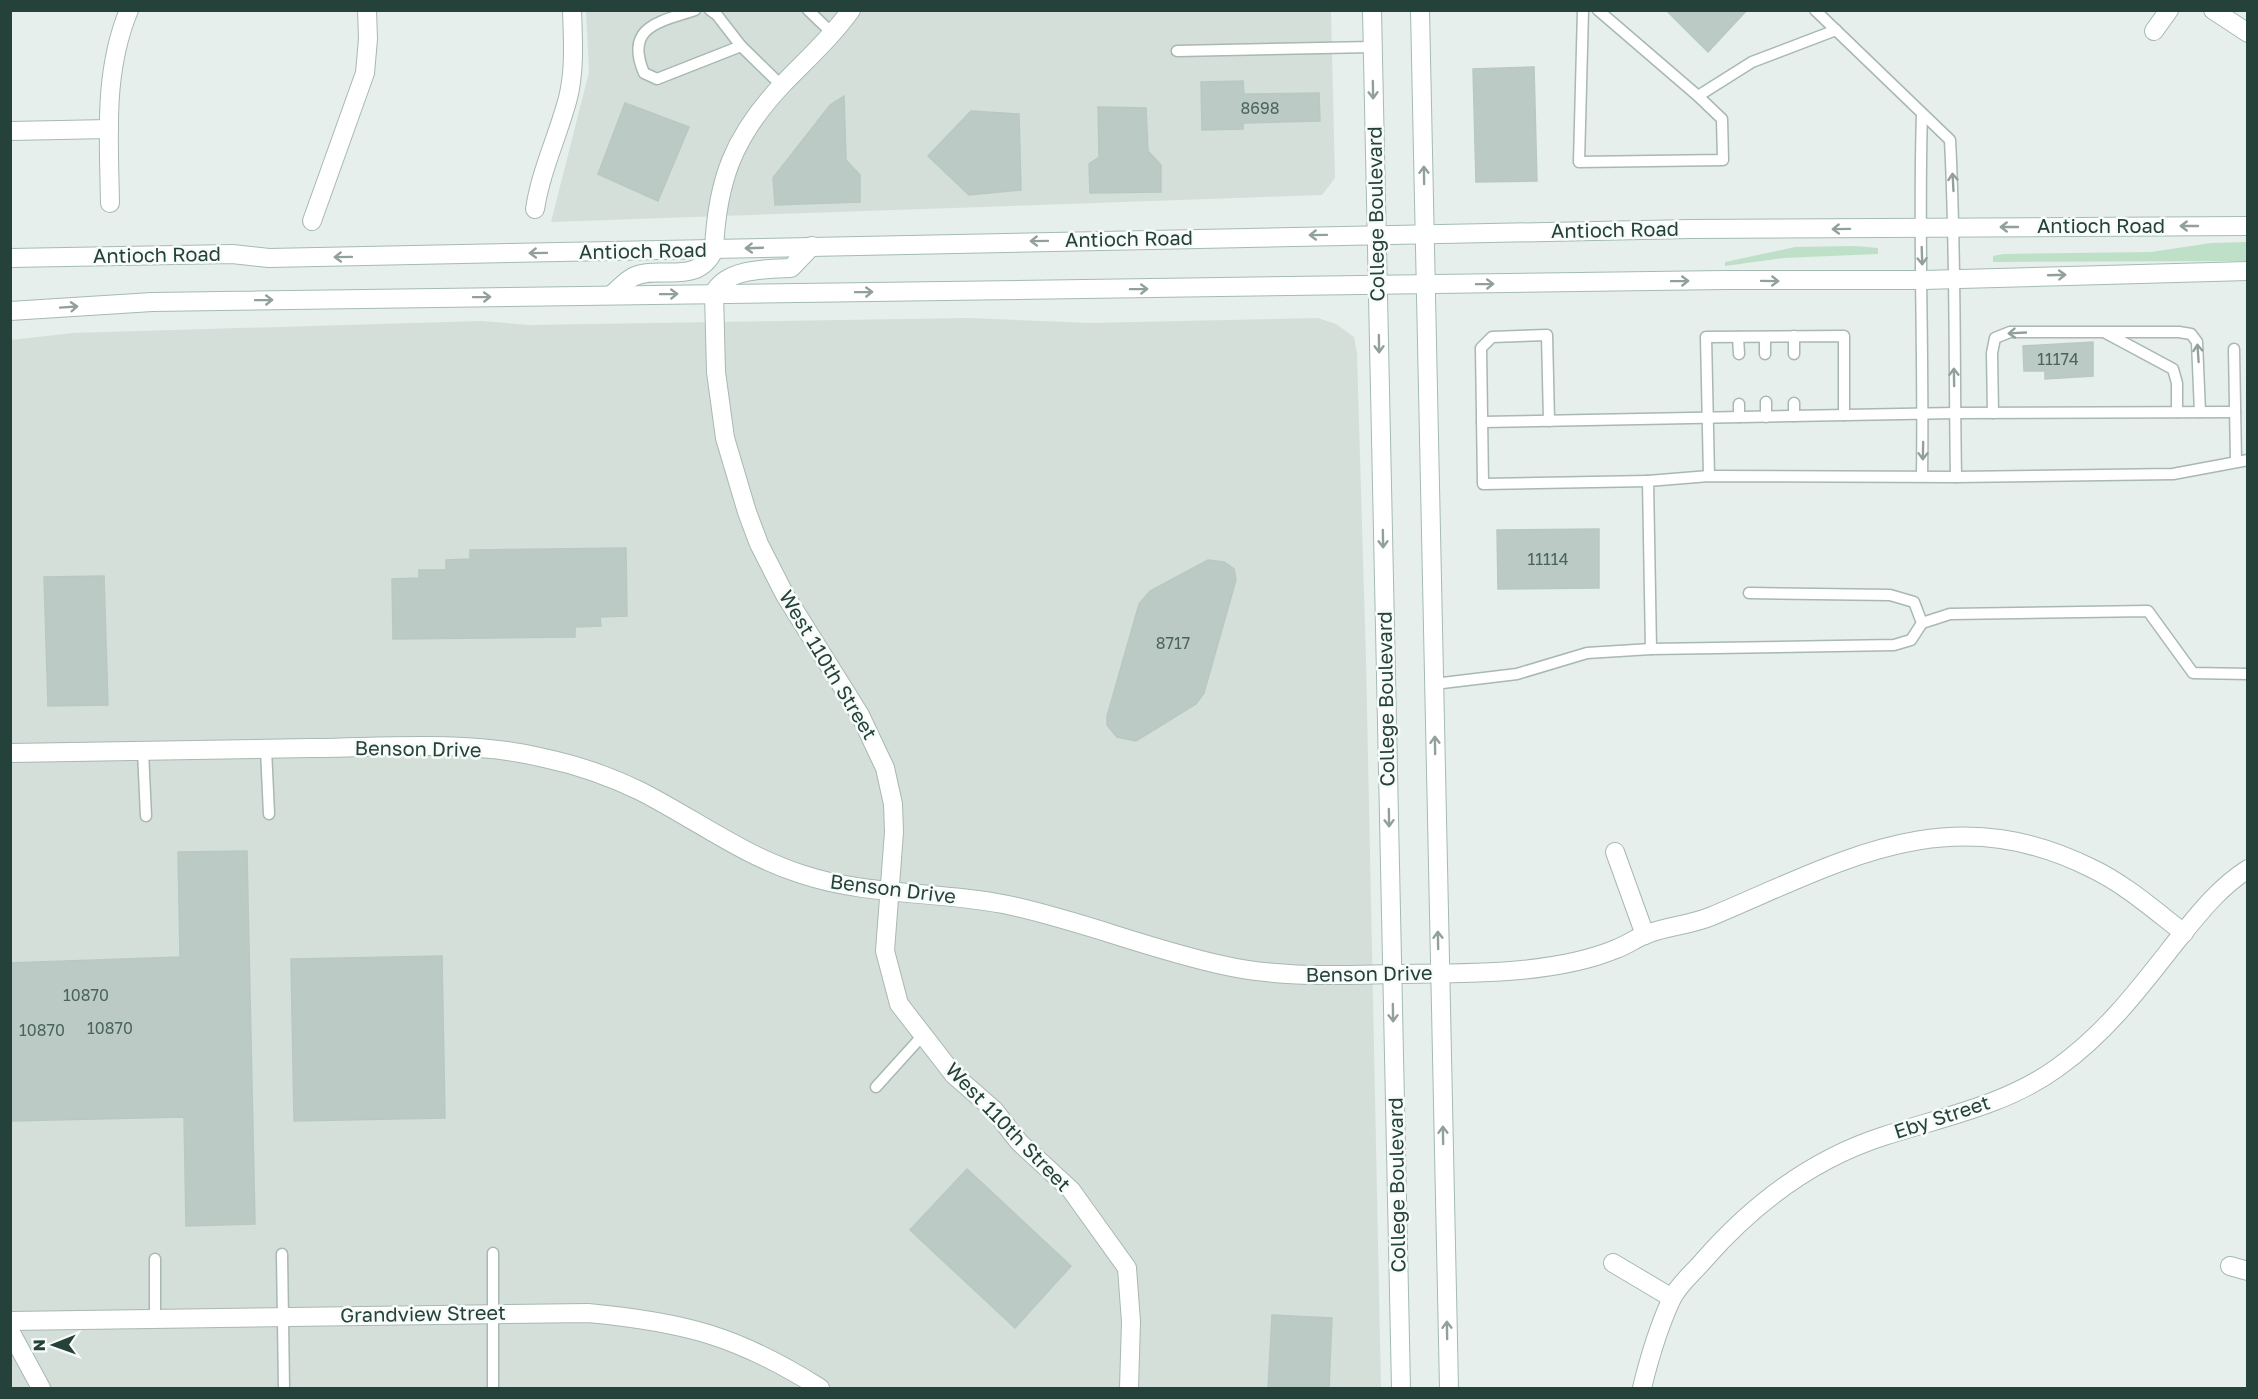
<svg xmlns="http://www.w3.org/2000/svg" width="2258" height="1399" font-family="'Golos Text',sans-serif">
	<rect width="100%" height="100%" fill="#e6efeb"/>
	<!-- built -->
	<g fill="#d4dfda">
		<path d="M 586,11 L 1331,11 L 1335,178 L 1322,195 L 551,222 L 589,72 Z"/>
		<path d="M 968,318 L 1091,323 L 1318,318 L 1336,324 L 1354,337 L 1357,354 L 1366,660 L 1381,1388 L 11,1388 L 10,340 L 73,333 L 481,321 L 530,325 Z"/>
	</g>
	<!-- green -->
	<g fill="#bfe0c8">
		<path d="M 2247,242 L 2247,261 L 1993,262 L 1993,256 L 2004,254 L 2151,252 L 2211,243 Z"/>
		<path d="M 1855,246 L 1878,248 L 1878,254 L 1784,258 L 1725,266 L 1725,262 L 1795,247 Z"/>
	</g>
	<!-- building -->
	<g fill="#bbcac4" stroke="#b8c9c2" stroke-width="1.5">
		<path d="M 1666,10 L 1747,10 L 1708,52 Z"/>
		<path d="M 1534,67 L 1537,181 L 1476,182 L 1473,69 Z"/>
		<path d="M 1243,81 L 1244,94 L 1319,93 L 1320,121 L 1243,123 L 1243,129 L 1202,130 L 1201,82 Z"/>
		<path d="M 844,96 L 846,160 L 860,175 L 860,202 L 775,205 L 773,178 L 830,105 Z"/>
		<path d="M 625,103 L 689,127 L 658,201 L 598,174 Z"/>
		<path d="M 1098,107 L 1146,108 L 1148,151 L 1161,165 L 1161,192 L 1090,193 L 1089,164 L 1099,157 Z"/>
		<path d="M 971,111 L 1019,114 L 1021,190 L 969,195 L 928,156 Z"/>
		<path d="M 2093,342 L 2093,376 L 2045,379 L 2045,371 L 2024,371 L 2023,346 Z"/>
		<path d="M 1599,529 L 1599,588 L 1498,589 L 1497,530 Z"/>
		<path d="M 626,548 L 627,616 L 600,617 L 601,626 L 575,627 L 575,637 L 393,639 L 392,579 L 419,578 L 419,570 L 446,570 L 446,560 L 470,559 L 470,550 Z"/>
		<path d="M 1208,560 L 1224,562 L 1234,569 L 1236,580 L 1204,693 L 1196,704 L 1136,741 L 1117,737 L 1107,725 L 1107,716 L 1139,604 L 1150,591 Z"/>
		<path d="M 104,576 L 108,705 L 48,706 L 44,577 Z"/>
		<path d="M 247,851 L 255,1224 L 186,1226 L 184,1117 L 10,1121 L 10,963 L 180,957 L 178,852 Z"/>
		<path d="M 442,956 L 445,1118 L 294,1121 L 291,959 Z"/>
		<path d="M 967,1169 L 1071,1266 L 1015,1328 L 910,1230 Z"/>
		<path d="M 1272,1315 L 1332,1318 L 1329,1389 L 1268,1389 Z"/>
	</g>
	<g fill="none" stroke-linecap="round" stroke-linejoin="round">
		<!-- service casing -->
		<g stroke="#a8b8b2" stroke-width="13">
			<g id="service">
				<path d="M 695,10 C 660,22 624,26 644,73 L 657,79 L 741,46"/>
				<path d="M 710,10 L 717,15 L 741,46 L 782,86"/>
				<path d="M 808,10 L 832,33"/>
				<path d="M 1583,10 L 1579,162 L 1723,160 L 1722,119 L 1698,96 L 1752,62 L 1836,30"/>
				<path d="M 1598,10 L 1698,96"/>
				<path d="M 1815,10 L 1950,140 C 1956,253 1954,365 1956,477"/>
				<path d="M 1177,51 L 1372,47"/>
				<path d="M 1922,114 C 1918,235 1924,355 1922,476"/>
				<path d="M 2106,333 L 2173,369 L 2177,383 L 2177,412"/>
				<path d="M 1738,337 L 1739,354"/>
				<path d="M 1765,337 L 1765,354"/>
				<path d="M 2234,349 L 2236,462"/>
				<path d="M 1794,354 L 1794,336"/>
				<path d="M 1766,402 L 1766,417"/>
				<path d="M 1794,403 L 1794,416"/>
				<path d="M 1739,404 L 1739,417"/>
				<path d="M 1993,413 L 1992,353 L 1995,338 L 2010,332 L 2179,332 L 2191,334 L 2197,342 L 2200,412"/>
				<path d="M 1549,421 L 1547,335 L 1492,337 L 1481,348 L 1483,484 L 1648,481"/>
				<path d="M 1482,422 L 1955,413 L 2235,412"/>
				<path d="M 1709,476 L 1706,337 L 1844,336 L 1844,415"/>
				<path d="M 1922,623 L 1950,614 L 2148,611 L 2193,673 L 2248,674"/>
				<path d="M 1651,649 L 1648,481 L 1709,476 L 1956,477 L 2173,474 L 2248,460"/>
				<path d="M 1434,684 L 1517,674 L 1587,653 L 1651,649 L 1894,645 L 1911,640 L 1922,623 L 1914,602 L 1890,595 L 1749,593"/>
				<path d="M 266,749 L 269,814"/>
				<path d="M 143,751 L 146,816"/>
				<path d="M 876,1087 L 923,1035"/>
				<path d="M 493,1253 L 493,1388"/>
				<path d="M 282,1254 L 284,1388"/>
				<path d="M 155,1319 L 155,1259"/>
			</g>
		</g>
		<!-- minor casing -->
		<g stroke="#a8b8b2" stroke-width="20">
			<g id="minor">
				<path d="M 2213,10 L 2248,33"/>
				<path d="M 2154,31 L 2169,10"/>
				<path d="M 10,131 L 109,129"/>
				<path d="M 110,203 C 109,138 103,72 129,10"/>
				<path d="M 535,209 C 541,170 558,136 568,98 C 575,70 573,39 572,10"/>
				<path d="M 312,221 L 365,73 L 368,39 L 367,10"/>
				<path d="M 714,250 C 717,180 734,136 782,85 C 805,61 831,38 851,10"/>
				<path d="M 714,293 L 716,372 L 725,438 L 747,512 L 759,544 L 785,595 L 860,715 L 885,768 L 893,804 L 894,832 L 885,951 L 899,1004 L 954,1075 L 994,1110 L 1019,1142 L 1071,1190 L 1127,1268 L 1131,1322 L 1129,1388"/>
				<path d="M 10,753 C 113,751 215,750 317,748 C 392,747 470,740 544,758 C 577,765 609,776 640,791 C 695,819 742,855 801,874 C 867,896 936,891 1003,904 C 1077,919 1148,949 1222,965 C 1278,978 1334,975 1392,974 C 1461,973 1551,976 1616,949 C 1627,945 1636,938 1647,934 C 1668,926 1691,925 1712,916 C 1843,861 1948,797 2091,868 C 2125,884 2154,910 2184,933"/>
				<path d="M 1615,852 L 1645,935"/>
				<path d="M 1613,1263 L 1672,1298"/>
				<path d="M 2230,1266 L 2248,1271"/>
				<path d="M 10,1321 L 588,1313 C 684,1322 738,1336 820,1388"/>
				<path d="M 1642,1388 C 1649,1359 1659,1326 1672,1298 C 1680,1283 1693,1273 1704,1260 C 1754,1203 1812,1159 1884,1136 C 1943,1117 2006,1105 2057,1068 C 2105,1034 2139,989 2175,943 C 2197,916 2218,888 2248,869"/>
			</g>
		</g>
		<!-- tertiary casing -->
		<g stroke="#a8b8b2" stroke-width="20">
			<path id="tertiary" d="M 10,1331 L 41,1388"/>
		</g>
		<!-- secondary casing -->
		<g stroke="#a4bbb3" stroke-width="20">
			<g id="secondary">
				<path d="M 1372,10 L 1401,1388"/>
				<path d="M 1420,10 L 1449,1388"/>
				<path d="M 10,258 L 232,254 L 269,258 L 1690,229 L 2248,226"/>
				<path d="M 714,293 C 726,268 768,269 791,268 L 812,246"/>
				<path d="M 611,295 C 618,290 625,281 633,277 C 658,264 697,287 714,250"/>
				<path d="M 10,311 L 152,302 L 1724,280 L 1923,280 L 2248,271"/>
			</g>
		</g>
		<!-- service -->
		<use href="#service" stroke="#fff" stroke-width="10"/>
		<!-- minor -->
		<use href="#minor" stroke="#fff" stroke-width="18"/>
		<!-- tertiary -->
		<use href="#tertiary" stroke="#fff" stroke-width="18"/>
		<!-- secondary -->
		<use href="#secondary" stroke="#fff" stroke-width="18"/>
	</g>
	<!-- one-way arrows -->
	<defs><path id="oneway-shaft" d="M-6 0H5M1.5-3L5.5 0L1.5 3" fill="none" stroke-width="1.6" stroke-linecap="round" stroke-linejoin="round" transform="scale(1.5)"/></defs>
	<g stroke="#92a09c">
		<use href="#oneway-shaft" transform="translate(1373 90) rotate(89)"/>
		<use href="#oneway-shaft" transform="translate(1424 175) rotate(-91)"/>
		<use href="#oneway-shaft" transform="translate(1953 182) rotate(-93)"/>
		<use href="#oneway-shaft" transform="translate(2189 226) rotate(180)"/>
		<use href="#oneway-shaft" transform="translate(2009 227) rotate(180)"/>
		<use href="#oneway-shaft" transform="translate(1841 229) rotate(179)"/>
		<use href="#oneway-shaft" transform="translate(1318 235) rotate(179)"/>
		<use href="#oneway-shaft" transform="translate(1039 241) rotate(179)"/>
		<use href="#oneway-shaft" transform="translate(754 248) rotate(178)"/>
		<use href="#oneway-shaft" transform="translate(538 253) rotate(179)"/>
		<use href="#oneway-shaft" transform="translate(1922 256) rotate(88)"/>
		<use href="#oneway-shaft" transform="translate(343 257) rotate(179)"/>
		<use href="#oneway-shaft" transform="translate(2057 275) rotate(-2)"/>
		<use href="#oneway-shaft" transform="translate(1680 281) rotate(-1)"/>
		<use href="#oneway-shaft" transform="translate(1770 281) rotate(1)"/>
		<use href="#oneway-shaft" transform="translate(1485 284) rotate(-1)"/>
		<use href="#oneway-shaft" transform="translate(1139 289) rotate(-1)"/>
		<use href="#oneway-shaft" transform="translate(864 292) rotate(-1)"/>
		<use href="#oneway-shaft" transform="translate(669 294) rotate(-1)"/>
		<use href="#oneway-shaft" transform="translate(482 297) rotate(-1)"/>
		<use href="#oneway-shaft" transform="translate(264 300) rotate(-1)"/>
		<use href="#oneway-shaft" transform="translate(69 307) rotate(-4)"/>
		<use href="#oneway-shaft" transform="translate(2017 333) rotate(177)"/>
		<use href="#oneway-shaft" transform="translate(1379 344) rotate(89)"/>
		<use href="#oneway-shaft" transform="translate(2198 353) rotate(-94)"/>
		<use href="#oneway-shaft" transform="translate(1954 377) rotate(-91)"/>
		<use href="#oneway-shaft" transform="translate(1923 451) rotate(91)"/>
		<use href="#oneway-shaft" transform="translate(1383 539) rotate(89)"/>
		<use href="#oneway-shaft" transform="translate(1435 745) rotate(-91)"/>
		<use href="#oneway-shaft" transform="translate(1389 818) rotate(89)"/>
		<use href="#oneway-shaft" transform="translate(1438 940) rotate(-91)"/>
		<use href="#oneway-shaft" transform="translate(1393 1013) rotate(89)"/>
		<use href="#oneway-shaft" transform="translate(1443 1135) rotate(-91)"/>
		<use href="#oneway-shaft" transform="translate(1447 1330) rotate(-91)"/>
	</g>
	<g text-anchor="middle" stroke-width="5" stroke-linejoin="round" paint-order="stroke">
		<!-- number labels -->
		<g font-size="16" fill="#4a645c">
			<text x="1260" y="114">8698</text>
			<text x="2058" y="365">11174</text>
			<text x="1548" y="565">11114</text>
			<text x="1173" y="649">8717</text>
			<text x="86" y="1001">10870</text>
			<text x="110" y="1034">10870</text>
			<text x="42" y="1036">10870</text>
		</g>
		<!-- street labels -->
		<g font-size="20" fill="#24423a" stroke="#f7fbf9">
			<text transform="translate(1376 214) rotate(-91)" y="7">College Boulevard</text>
			<text x="2101" y="233">Antioch Road</text>
			<text transform="translate(1615 230) rotate(-1)" y="7">Antioch Road</text>
			<text transform="translate(1129 239) rotate(-1)" y="7">Antioch Road</text>
			<text transform="translate(643 251) rotate(-1)" y="7">Antioch Road</text>
			<text transform="translate(157 255) rotate(-1)" y="7">Antioch Road</text>
			<text transform="translate(828 665) rotate(59)" y="7">West 110th Street</text>
			<text transform="translate(1386 699) rotate(-91)" y="7">College Boulevard</text>
			<text transform="translate(418 749) rotate(1)" y="7">Benson Drive</text>
			<text transform="translate(893 889) rotate(7)" y="7">Benson Drive</text>
			<text transform="translate(1369 974) rotate(-1)" y="7">Benson Drive</text>
			<text transform="translate(1942 1117) rotate(-18)" y="7">Eby Street</text>
			<text transform="translate(1008 1127) rotate(46)" y="7">West 110th Street</text>
			<text transform="translate(1397 1185) rotate(-91)" y="7">College Boulevard</text>
			<text transform="translate(423 1314) rotate(-1)" y="7">Grandview Street</text>
		</g>
	</g>
	<!-- border -->
	<rect width="2258" height="1399" fill="none" stroke="#24423a" stroke-width="24"/>
	<!-- north arrow -->
	<g transform="translate(54 1345) rotate(269)" stroke="#f7fbf9" stroke-width="4.5" paint-order="stroke">
	<path d="M0-4.5L10 22L0 15L-10 22Z" fill="#24423a"/>
	<text y="-9" font-size="16" font-weight="bold" text-anchor="middle" fill="#24423a">N</text>
	</g>
</svg>
